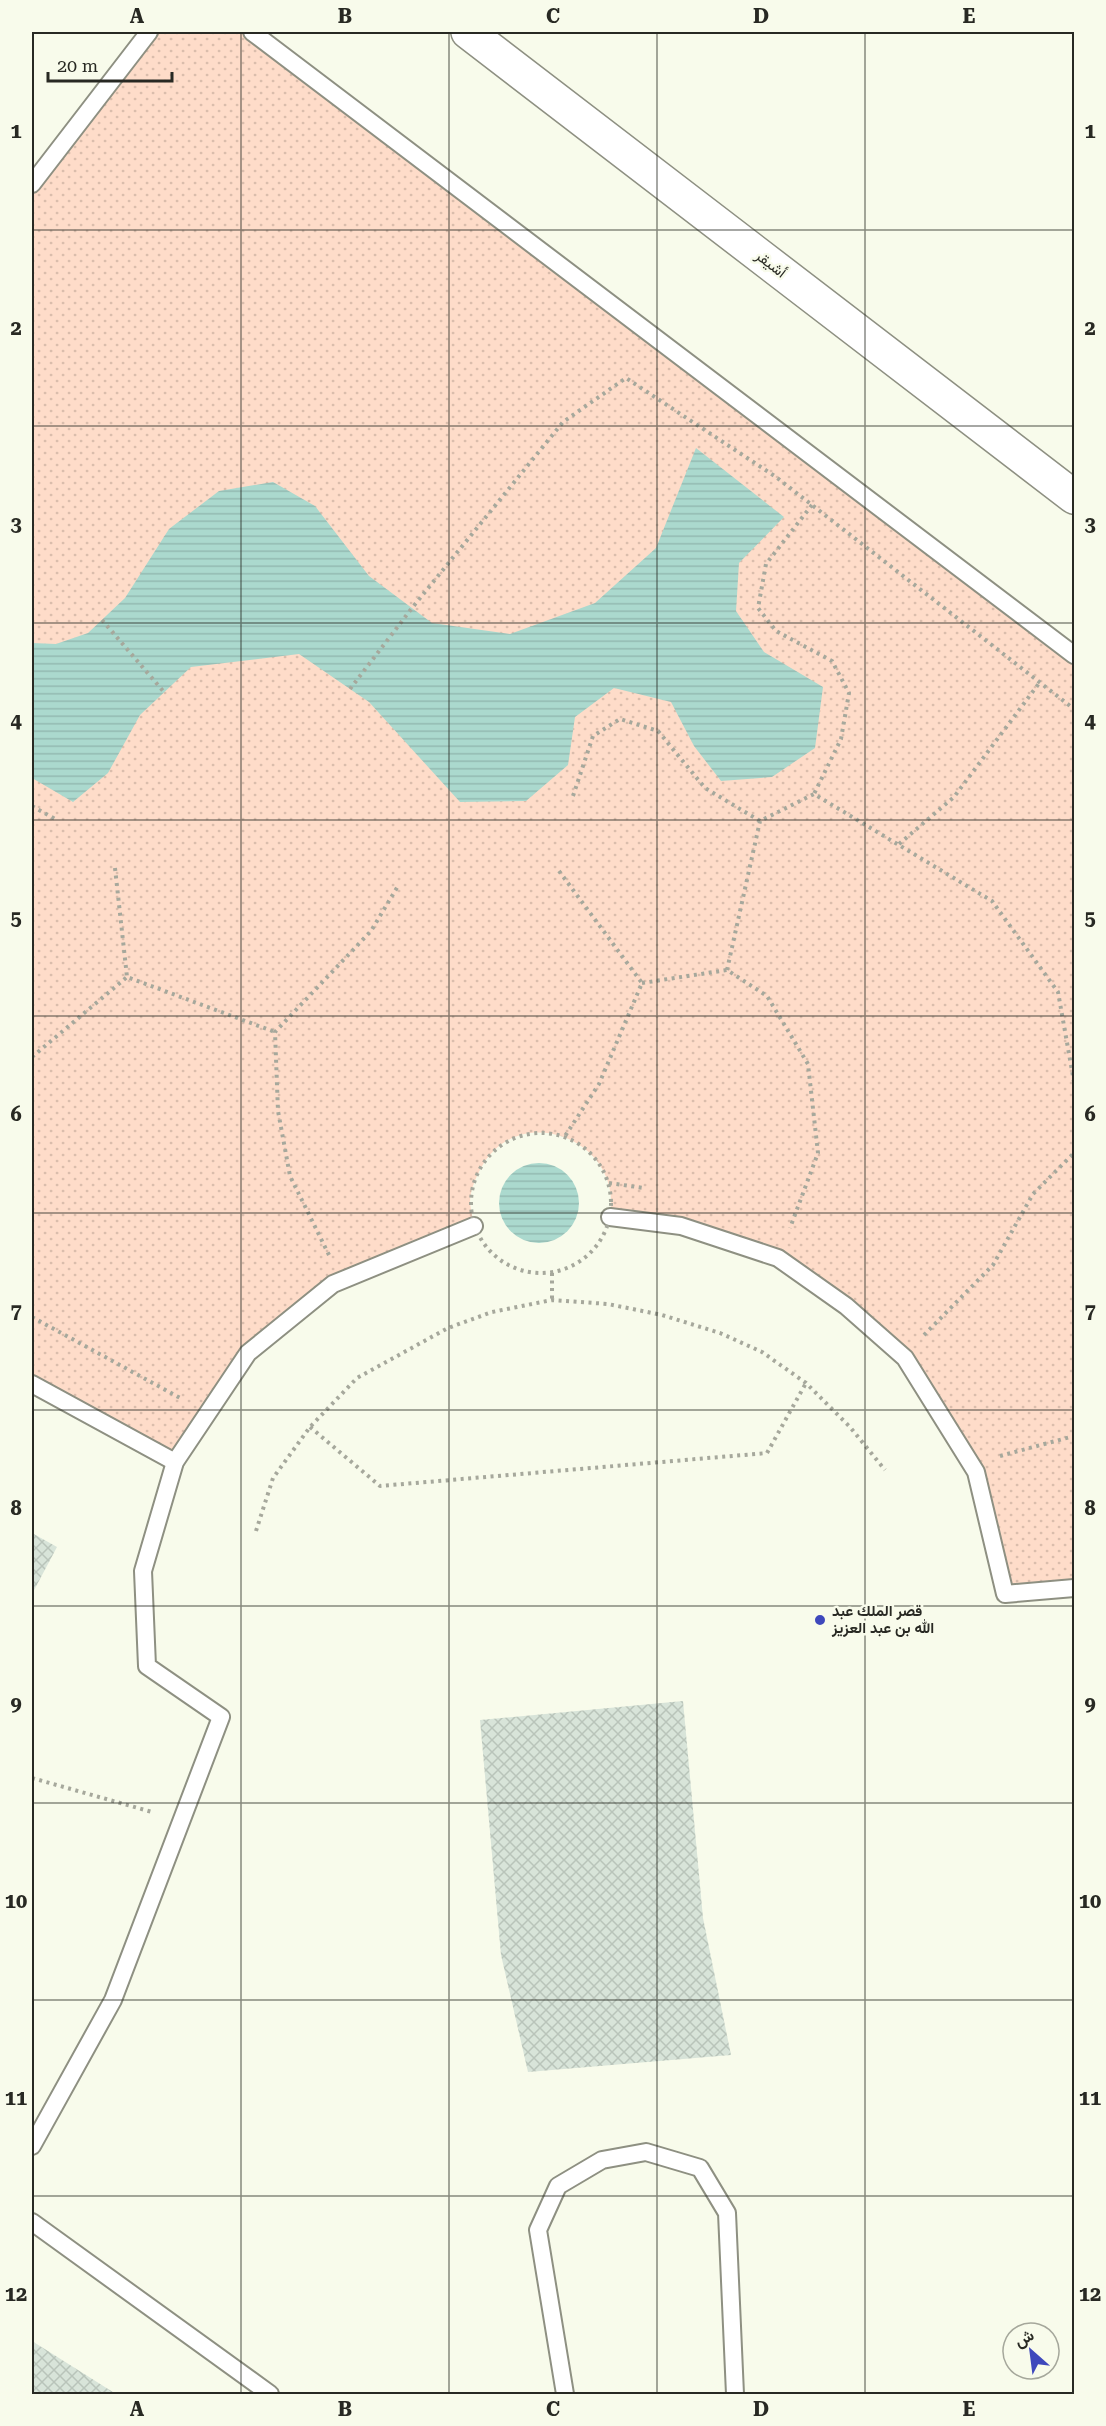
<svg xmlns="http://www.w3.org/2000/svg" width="1106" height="2426" font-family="'Roboto Serif',Vazirmatn,serif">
	<defs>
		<pattern id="park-dots" width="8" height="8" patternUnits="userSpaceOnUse" patternTransform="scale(1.5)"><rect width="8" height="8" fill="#fedcc9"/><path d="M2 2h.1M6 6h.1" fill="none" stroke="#dabdac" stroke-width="1.8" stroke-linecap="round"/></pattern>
		<pattern id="water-rules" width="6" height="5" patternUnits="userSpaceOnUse" patternTransform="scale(1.5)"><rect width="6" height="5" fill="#abd9ce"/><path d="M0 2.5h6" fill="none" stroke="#93bab1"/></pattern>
		<pattern id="building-cross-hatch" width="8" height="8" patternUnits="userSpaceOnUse" patternTransform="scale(1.5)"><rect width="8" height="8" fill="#d8e4d9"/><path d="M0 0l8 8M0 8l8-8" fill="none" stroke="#b9c4ba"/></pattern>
	</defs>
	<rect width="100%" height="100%" fill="#f8fbeb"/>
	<!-- park -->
	<path fill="url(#park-dots)" d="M 149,32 L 252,32 L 1074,655 L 1074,1588 L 1005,1594 L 976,1472 L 905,1358 L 778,1258 L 610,1217 C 624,1139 518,1099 481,1168 C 475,1179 470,1191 470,1203 C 471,1211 473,1219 474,1226 L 333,1284 L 248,1353 L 175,1462 L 32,1384 L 32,184 Z"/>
	<!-- water -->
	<g fill="url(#water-rules)">
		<path d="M 696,448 L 784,517 L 739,563 L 736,611 L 764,652 L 823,687 L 815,748 L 772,777 L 721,781 L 694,746 L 671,702 L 614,688 L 575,717 L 568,765 L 526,801 L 460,802 L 369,702 L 299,654 L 191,667 L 140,715 L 108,773 L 73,802 L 32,778 L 32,643 L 56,644 L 88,633 L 125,598 L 169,529 L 219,491 L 273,482 L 315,506 L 369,576 L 432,623 L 510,634 L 595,603 L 656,548 Z"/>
		<circle cx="539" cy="1203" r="40"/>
	</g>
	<!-- building -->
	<g fill="url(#building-cross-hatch)">
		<path d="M 32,1533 L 57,1547 L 32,1594 Z"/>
		<path d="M 683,1701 L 703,1918 L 731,2055 L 528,2072 L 501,1955 L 480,1720 Z"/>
		<path d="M 32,2341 L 116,2394 L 32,2394 Z"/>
	</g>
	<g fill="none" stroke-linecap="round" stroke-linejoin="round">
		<!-- lane casing -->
		<g stroke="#8e9082" stroke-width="20">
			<g id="lane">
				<path d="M 252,32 L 1074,655"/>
				<path d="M 32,184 L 149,32"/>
				<path d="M 610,1217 L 681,1226 L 778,1258 L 846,1306 L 905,1358 L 976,1472 L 1005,1594 L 1074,1588"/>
				<path d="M 32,1384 L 175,1462"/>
				<path d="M 32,2146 L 113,2000 L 221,1717 L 147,1666 L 143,1571 L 175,1462 L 248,1353 L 333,1284 L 474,1226"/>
				<path d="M 32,2222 L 270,2394"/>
				<path d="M 565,2394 L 538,2230 L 558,2186 L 602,2160 L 646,2152 L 700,2168 L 727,2213 L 735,2394"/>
			</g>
		</g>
		<!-- street casing -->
		<g stroke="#8e9082" stroke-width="36">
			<path id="street" d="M 468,32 L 1074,497"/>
		</g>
		<!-- path -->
		<g stroke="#a6a89c" stroke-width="4" stroke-dasharray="3 4.5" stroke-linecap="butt">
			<path d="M 812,505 L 766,564 L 758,608 L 776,631 L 832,661 L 849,693 L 841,739 L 814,794"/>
			<path d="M 102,620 L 164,692"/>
			<path d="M 350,689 L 412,608 L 563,422 L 626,378 L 776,477 L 1074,709"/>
			<path d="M 573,796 L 593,736 L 620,719 L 658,731 L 705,788 L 760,821 L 814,794 L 992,901 L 1058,992 L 1074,1082"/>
			<path d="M 32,806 L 55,819"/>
			<path d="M 899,844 L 954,797 L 1040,682"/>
			<path d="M 115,868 L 127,977 L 275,1032"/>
			<path d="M 559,871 L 642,983 L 599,1084 L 565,1136"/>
			<path d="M 727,970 L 760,821"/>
			<path d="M 642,983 L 727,970 L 767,996 L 808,1064 L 818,1153 L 790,1228"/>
			<path d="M 32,1057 L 127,977"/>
			<circle cx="541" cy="1203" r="70"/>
			<path d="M 609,1183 L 644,1188"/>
			<path d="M 329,1255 L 290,1176 L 278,1111 L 275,1032 L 371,931 L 398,886"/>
			<path d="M 552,1273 L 552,1300"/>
			<path d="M 32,1317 L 182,1399"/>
			<path d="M 924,1335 L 993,1265 L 1033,1194 L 1074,1153"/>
			<path d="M 310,1427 L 380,1486 L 767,1453 L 806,1383"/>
			<path d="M 1000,1456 L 1074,1436"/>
			<path d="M 256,1531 L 273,1478 L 310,1427 L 357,1378 L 448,1328 L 492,1312 L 552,1300 L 608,1304 L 662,1315 L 720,1333 L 762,1352 L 806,1383 L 850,1427 L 885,1470"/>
			<path d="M 32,1778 L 152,1812"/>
		</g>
		<!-- lane -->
		<use href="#lane" stroke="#fff" stroke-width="16"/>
		<!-- street -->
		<use href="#street" stroke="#fff" stroke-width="33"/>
	</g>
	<!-- grid -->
	<path fill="none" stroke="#282923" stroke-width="1.5" stroke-opacity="0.55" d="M 241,32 L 241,2394M 449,32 L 449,2394M 657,32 L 657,2394M 865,32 L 865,2394M 32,230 L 1074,230M 32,426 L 1074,426M 32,623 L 1074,623M 32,820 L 1074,820M 32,1016 L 1074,1016M 32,1213 L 1074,1213M 32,1410 L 1074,1410M 32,1606 L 1074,1606M 32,1803 L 1074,1803M 32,2000 L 1074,2000M 32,2196 L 1074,2196"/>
	<!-- markers -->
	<circle fill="#3e48bc" stroke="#f8fbeb" stroke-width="2" cx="820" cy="1620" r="6"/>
	<g text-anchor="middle" stroke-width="5" stroke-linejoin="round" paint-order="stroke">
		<!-- street labels -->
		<g font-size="15" fill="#282923" stroke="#f8fbeb">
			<text transform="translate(771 264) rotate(38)" y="5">أشيقر</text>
		</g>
		<!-- poi labels -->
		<g font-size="15" font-weight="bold" fill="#282923" stroke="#f8fbeb" text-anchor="start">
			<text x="832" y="1616">قصر الملك عبد<tspan x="832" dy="17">الله بن عبد العزيز</tspan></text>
		</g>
	</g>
	<!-- border -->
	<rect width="1106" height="2426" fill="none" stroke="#f8fbeb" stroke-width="66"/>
	<!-- north arrow -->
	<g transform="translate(1031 2351) rotate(332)"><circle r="28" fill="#f8fbeb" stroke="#a5a79b" stroke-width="1.5"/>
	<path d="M0-4.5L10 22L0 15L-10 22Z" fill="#3e48bc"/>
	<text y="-9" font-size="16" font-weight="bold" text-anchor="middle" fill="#282923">ش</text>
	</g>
	<!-- scale -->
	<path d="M48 72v9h124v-9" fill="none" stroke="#282923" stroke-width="3"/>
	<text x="57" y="72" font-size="18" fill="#282923" stroke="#f8fbeb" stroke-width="4.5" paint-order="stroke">20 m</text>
	<rect x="33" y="33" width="1040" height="2360" fill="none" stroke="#282923" stroke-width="2"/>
	<g font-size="20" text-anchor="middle" font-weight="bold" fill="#282923">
		<text x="137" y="23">A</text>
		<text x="345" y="23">B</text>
		<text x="553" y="23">C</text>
		<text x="761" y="23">D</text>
		<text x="969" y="23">E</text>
		<text x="16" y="138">1</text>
		<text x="1090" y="138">1</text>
		<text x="16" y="335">2</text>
		<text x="1090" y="335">2</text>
		<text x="16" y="531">3</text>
		<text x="1090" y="531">3</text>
		<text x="16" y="728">4</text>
		<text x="1090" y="728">4</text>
		<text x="16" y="925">5</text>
		<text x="1090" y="925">5</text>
		<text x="16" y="1121">6</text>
		<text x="1090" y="1121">6</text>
		<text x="16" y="1318">7</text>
		<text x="1090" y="1318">7</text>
		<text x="16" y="1515">8</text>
		<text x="1090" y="1515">8</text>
		<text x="16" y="1711">9</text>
		<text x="1090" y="1711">9</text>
		<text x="16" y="1908">10</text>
		<text x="1090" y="1908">10</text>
		<text x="16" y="2105">11</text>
		<text x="1090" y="2105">11</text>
		<text x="16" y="2301">12</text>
		<text x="1090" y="2301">12</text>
		<text x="137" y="2416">A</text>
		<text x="345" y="2416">B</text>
		<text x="553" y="2416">C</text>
		<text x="761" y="2416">D</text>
		<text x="969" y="2416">E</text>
	</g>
</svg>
